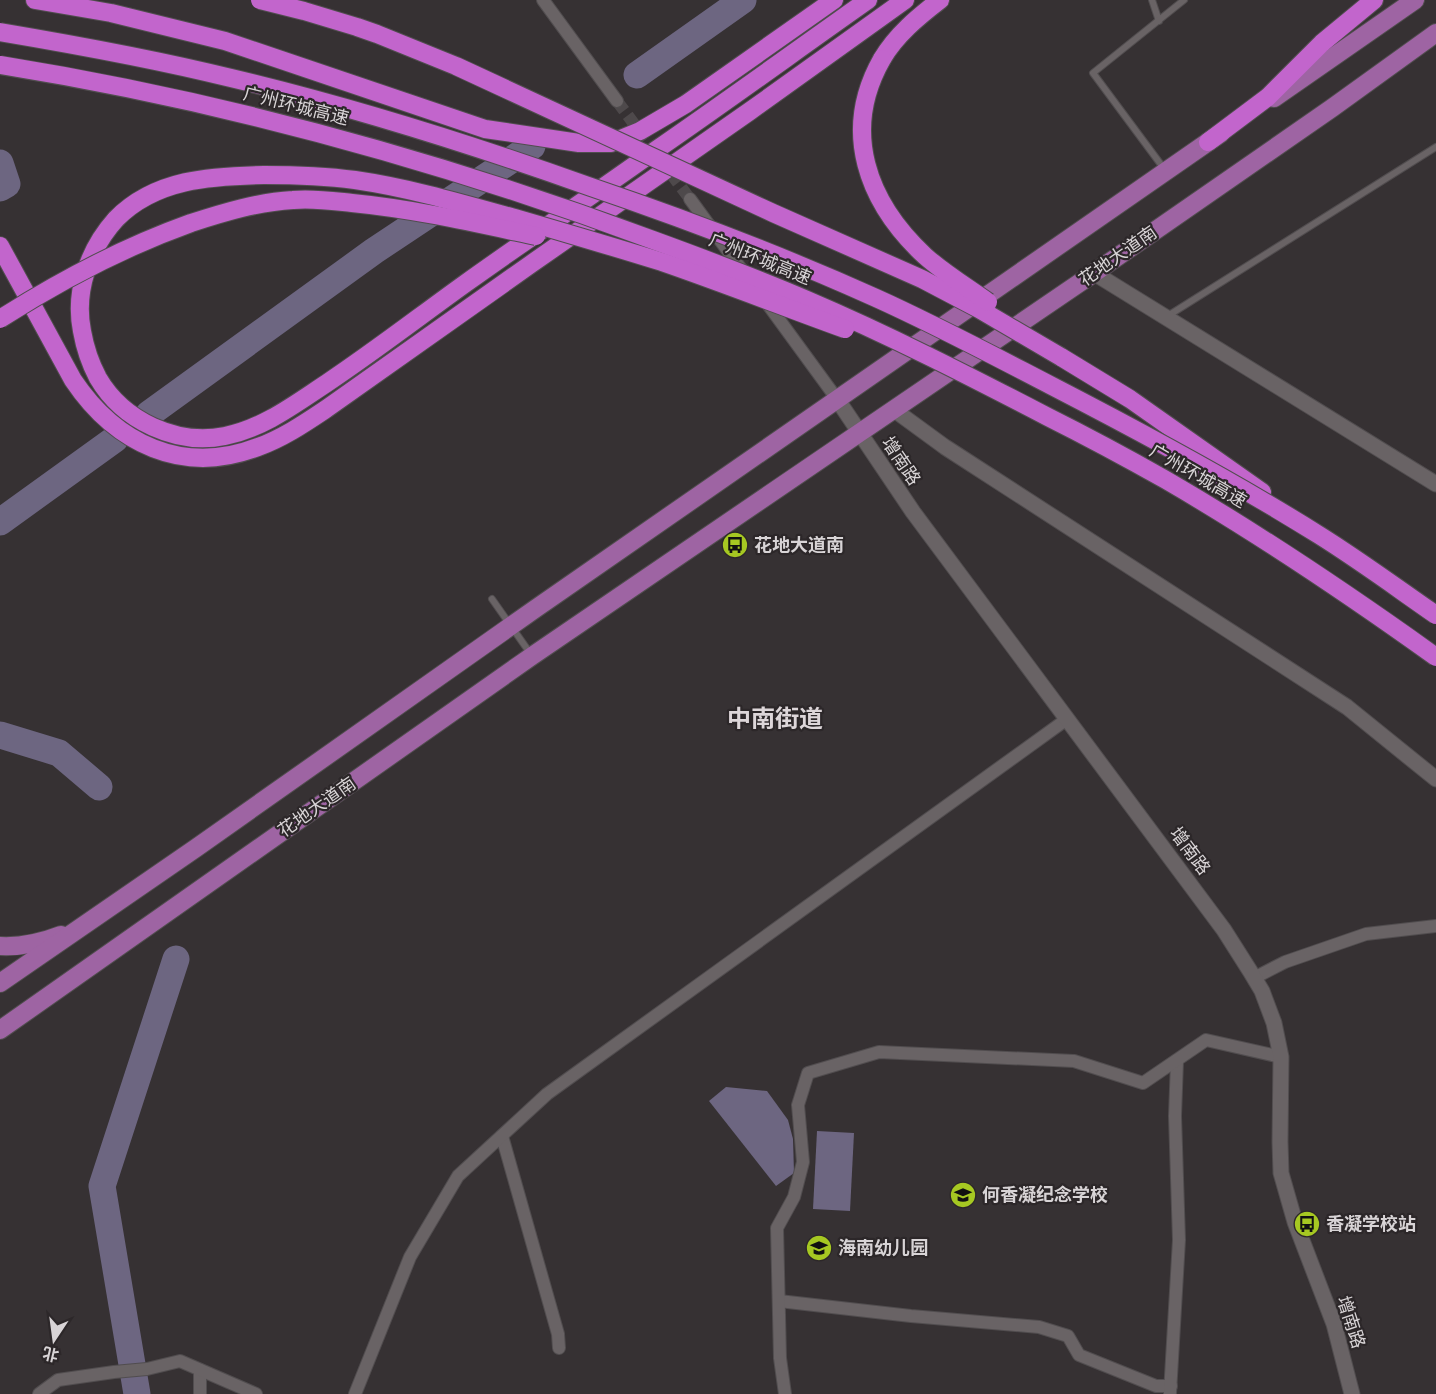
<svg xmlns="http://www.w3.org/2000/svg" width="1436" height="1394" font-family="'Fira Sans Condensed','Noto Sans SC',sans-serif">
	<rect width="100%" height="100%" fill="#363133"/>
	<!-- water -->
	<g fill="#6d6681">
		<path d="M 726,1087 L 767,1091 L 788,1120 L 793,1139 L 794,1173 L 776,1186 L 709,1101 Z"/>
		<path d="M 817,1131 L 854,1133 L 850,1211 L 813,1209 Z"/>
	</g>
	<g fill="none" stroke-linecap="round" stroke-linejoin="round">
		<!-- river -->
		<g stroke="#6d6681" stroke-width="27">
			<path d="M 637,75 L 743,0"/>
			<path d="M 0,163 L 7,184 L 0,188"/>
			<path d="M 149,414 L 374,251 L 532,146"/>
			<path d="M 0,522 L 115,439"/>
			<path d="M 0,735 L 59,753 L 99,787"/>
			<path d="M 137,1394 L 102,1186 L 176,959"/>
		</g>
		<!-- minor-tunnel -->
		<path stroke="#4e494b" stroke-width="12" stroke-dasharray="12 6" stroke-linecap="butt" d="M 617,101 L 690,199"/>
		<!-- service casing -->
		<g stroke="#514d4f" stroke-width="8">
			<g id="service">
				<path d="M 1152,0 L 1159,21"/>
				<path d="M 1165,170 L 1093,73 L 1184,0"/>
				<path d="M 1166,317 L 1436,147"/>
				<path d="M 492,599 L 530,653"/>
			</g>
		</g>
		<!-- minor casing -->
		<g stroke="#514d4f" stroke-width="14">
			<g id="minor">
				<path d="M 543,0 L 617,101"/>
				<path d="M 690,199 L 744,273"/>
				<path d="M 764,299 L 837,399"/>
				<path d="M 1254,978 L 1285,962 L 1366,934 L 1436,926"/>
				<path d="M 502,1136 L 558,1334 L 559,1348"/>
				<path d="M 779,1301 L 911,1316 L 1039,1327 L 1068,1336 L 1079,1355 L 1156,1386 L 1171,1386"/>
				<path d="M 200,1370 L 200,1394"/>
				<path d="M 1170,1393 L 1179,1240 L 1175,1116 L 1177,1061"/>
				<path d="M 39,1394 L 58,1380 L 114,1372 L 147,1369 L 180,1361 L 256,1394"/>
				<path d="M 355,1394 L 410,1257 L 458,1176 L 547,1094 L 1067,719"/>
				<path d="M 785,1394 L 780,1358 L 777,1228 L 794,1197 L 803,1162 L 798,1105 L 808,1073 L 879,1052 L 1074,1061 L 1143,1083 L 1206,1040 L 1281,1057"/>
			</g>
		</g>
		<!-- tertiary casing -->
		<g stroke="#514d4f" stroke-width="17">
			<g id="tertiary">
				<path d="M 1094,273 L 1436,484"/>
				<path d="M 837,399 L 913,512 L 1224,930 L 1250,971 L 1262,991 L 1274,1023 L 1281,1057 L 1280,1142 L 1281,1173 L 1295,1222 L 1334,1324 L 1352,1394"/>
				<path d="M 893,409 L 945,447 L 1347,707 L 1436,779"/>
			</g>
		</g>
		<!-- primary casing -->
		<g stroke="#514d4f" stroke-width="20">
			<g id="primary">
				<path d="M 1274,98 L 1415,0"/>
				<path d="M 0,946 C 20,947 43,942 61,935"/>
				<path d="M 0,983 L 196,848 L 535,609 L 1221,133"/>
				<path d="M 0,1030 L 532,656 L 1094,273 L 1332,108 L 1436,33"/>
			</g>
		</g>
		<!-- motorway casing -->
		<g stroke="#514d4f" stroke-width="20">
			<g id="motorway">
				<path d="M 35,0 L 111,13 L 225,41 L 485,129 L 579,143 L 611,143 L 640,131 L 686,104 L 834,0"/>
				<path d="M 882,59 C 896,35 918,17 940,0"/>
				<path d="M 1208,142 L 1268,97 L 1322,43 L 1374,0"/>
				<path d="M 116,219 C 89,249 74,291 82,331 C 85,348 90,363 98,378 C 123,421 177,446 225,436 C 264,428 295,404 327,383 C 375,351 420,316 466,283 C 529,238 593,195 656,150 C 727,101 797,50 868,0"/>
				<path d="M 0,246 L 73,380 C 116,444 183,476 258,447 C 283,438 305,423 326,409 L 531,264 L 750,111 L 905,0"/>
				<path d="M 1061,357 L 1130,399 L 1262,492"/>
			</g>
		</g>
		<!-- service -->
		<use href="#service" stroke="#696365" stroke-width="6"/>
		<!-- minor -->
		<use href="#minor" stroke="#696365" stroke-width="12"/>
		<!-- tertiary -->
		<use href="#tertiary" stroke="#696365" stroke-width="15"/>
		<!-- primary -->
		<use href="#primary" stroke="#9e64a3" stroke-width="18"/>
		<!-- motorway -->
		<use href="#motorway" stroke="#c265cc" stroke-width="18"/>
		<!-- motorway-bridge casing -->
		<g stroke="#514d4f" stroke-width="20" stroke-linecap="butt">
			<g id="motorway-bridge">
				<path d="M 260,0 L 304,11 L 357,27 L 377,34 L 456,66 L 773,213 L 922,279 L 979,309 L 1061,357"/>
				<path d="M 0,32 C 77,45 155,59 231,78 C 353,107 473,145 591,187 C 688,220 783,256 876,298 C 936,325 994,356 1052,386 C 1143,433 1233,481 1319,535 C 1359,560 1397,588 1436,615"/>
				<path d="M 882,59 C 841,131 867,202 925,256 C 944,273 967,287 988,302"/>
				<path d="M 0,65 C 223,101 441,161 653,240 C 705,259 756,278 807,300 C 889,335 969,376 1048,417 C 1088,437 1127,458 1166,480 C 1259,534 1348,594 1436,657"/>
				<path d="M 116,219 C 155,179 211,176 264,175 C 294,175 325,176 355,180 C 410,188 464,204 518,219 C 566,233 614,247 662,262 C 723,283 784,307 845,329"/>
				<path d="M 0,319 C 61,280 124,247 191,223 C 225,212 258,202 293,200 C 313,198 333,201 352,203 C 414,209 475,223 536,236"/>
			</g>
		</g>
		<!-- motorway-bridge -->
		<use href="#motorway-bridge" stroke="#c265cc" stroke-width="18"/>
	</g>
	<!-- icons -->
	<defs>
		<g id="bus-disc" transform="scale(1.35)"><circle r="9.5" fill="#a6c822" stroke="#2c2729"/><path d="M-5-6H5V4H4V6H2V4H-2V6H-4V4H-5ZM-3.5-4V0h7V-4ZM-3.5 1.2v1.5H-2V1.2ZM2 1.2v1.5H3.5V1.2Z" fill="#111"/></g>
		<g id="school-disc" transform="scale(1.35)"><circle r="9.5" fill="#a6c822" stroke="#2c2729"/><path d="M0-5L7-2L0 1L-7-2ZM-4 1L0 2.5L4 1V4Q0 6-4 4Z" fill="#111"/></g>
	</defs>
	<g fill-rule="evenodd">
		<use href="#bus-disc" x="735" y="545"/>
		<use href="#school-disc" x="963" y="1195"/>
		<use href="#bus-disc" x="1307" y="1224"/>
		<use href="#school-disc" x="819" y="1248"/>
	</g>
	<g text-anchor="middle" stroke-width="4.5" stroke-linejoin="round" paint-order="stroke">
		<!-- street labels -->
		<g font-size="18" fill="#d8d4d6" stroke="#2c2729">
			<text transform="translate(296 106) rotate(14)" y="6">广州环城高速</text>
			<text transform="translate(1118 256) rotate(-35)" y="6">花地大道南</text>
			<text transform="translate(760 259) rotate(22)" y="6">广州环城高速</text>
			<text transform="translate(901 461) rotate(56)" y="6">增南路</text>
			<text transform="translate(1198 476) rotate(30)" y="6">广州环城高速</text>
			<text transform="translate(317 807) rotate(-35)" y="6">花地大道南</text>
			<text transform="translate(1190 851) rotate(53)" y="6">增南路</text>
			<text transform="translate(1351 1322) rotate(72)" y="6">增南路</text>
		</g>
		<!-- poi labels -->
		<g font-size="18" font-weight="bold" fill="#d8d4d6" stroke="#2c2729" text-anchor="start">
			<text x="754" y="551">花地大道南</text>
			<text x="982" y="1201">何香凝纪念学校</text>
			<text x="1326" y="1230">香凝学校站</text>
			<text x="838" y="1254">海南幼儿园</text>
		</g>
		<!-- district labels -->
		<g font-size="24" font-weight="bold" fill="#ddd6d9" stroke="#2c2729">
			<text x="775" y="727">中南街道</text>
		</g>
	</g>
	<!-- north arrow -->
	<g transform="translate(54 1340) rotate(193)" stroke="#2c2729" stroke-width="4.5" paint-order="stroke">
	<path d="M0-4.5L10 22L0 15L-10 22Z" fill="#d8d4d6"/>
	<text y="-9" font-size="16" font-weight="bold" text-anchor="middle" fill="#d8d4d6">北</text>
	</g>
</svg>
